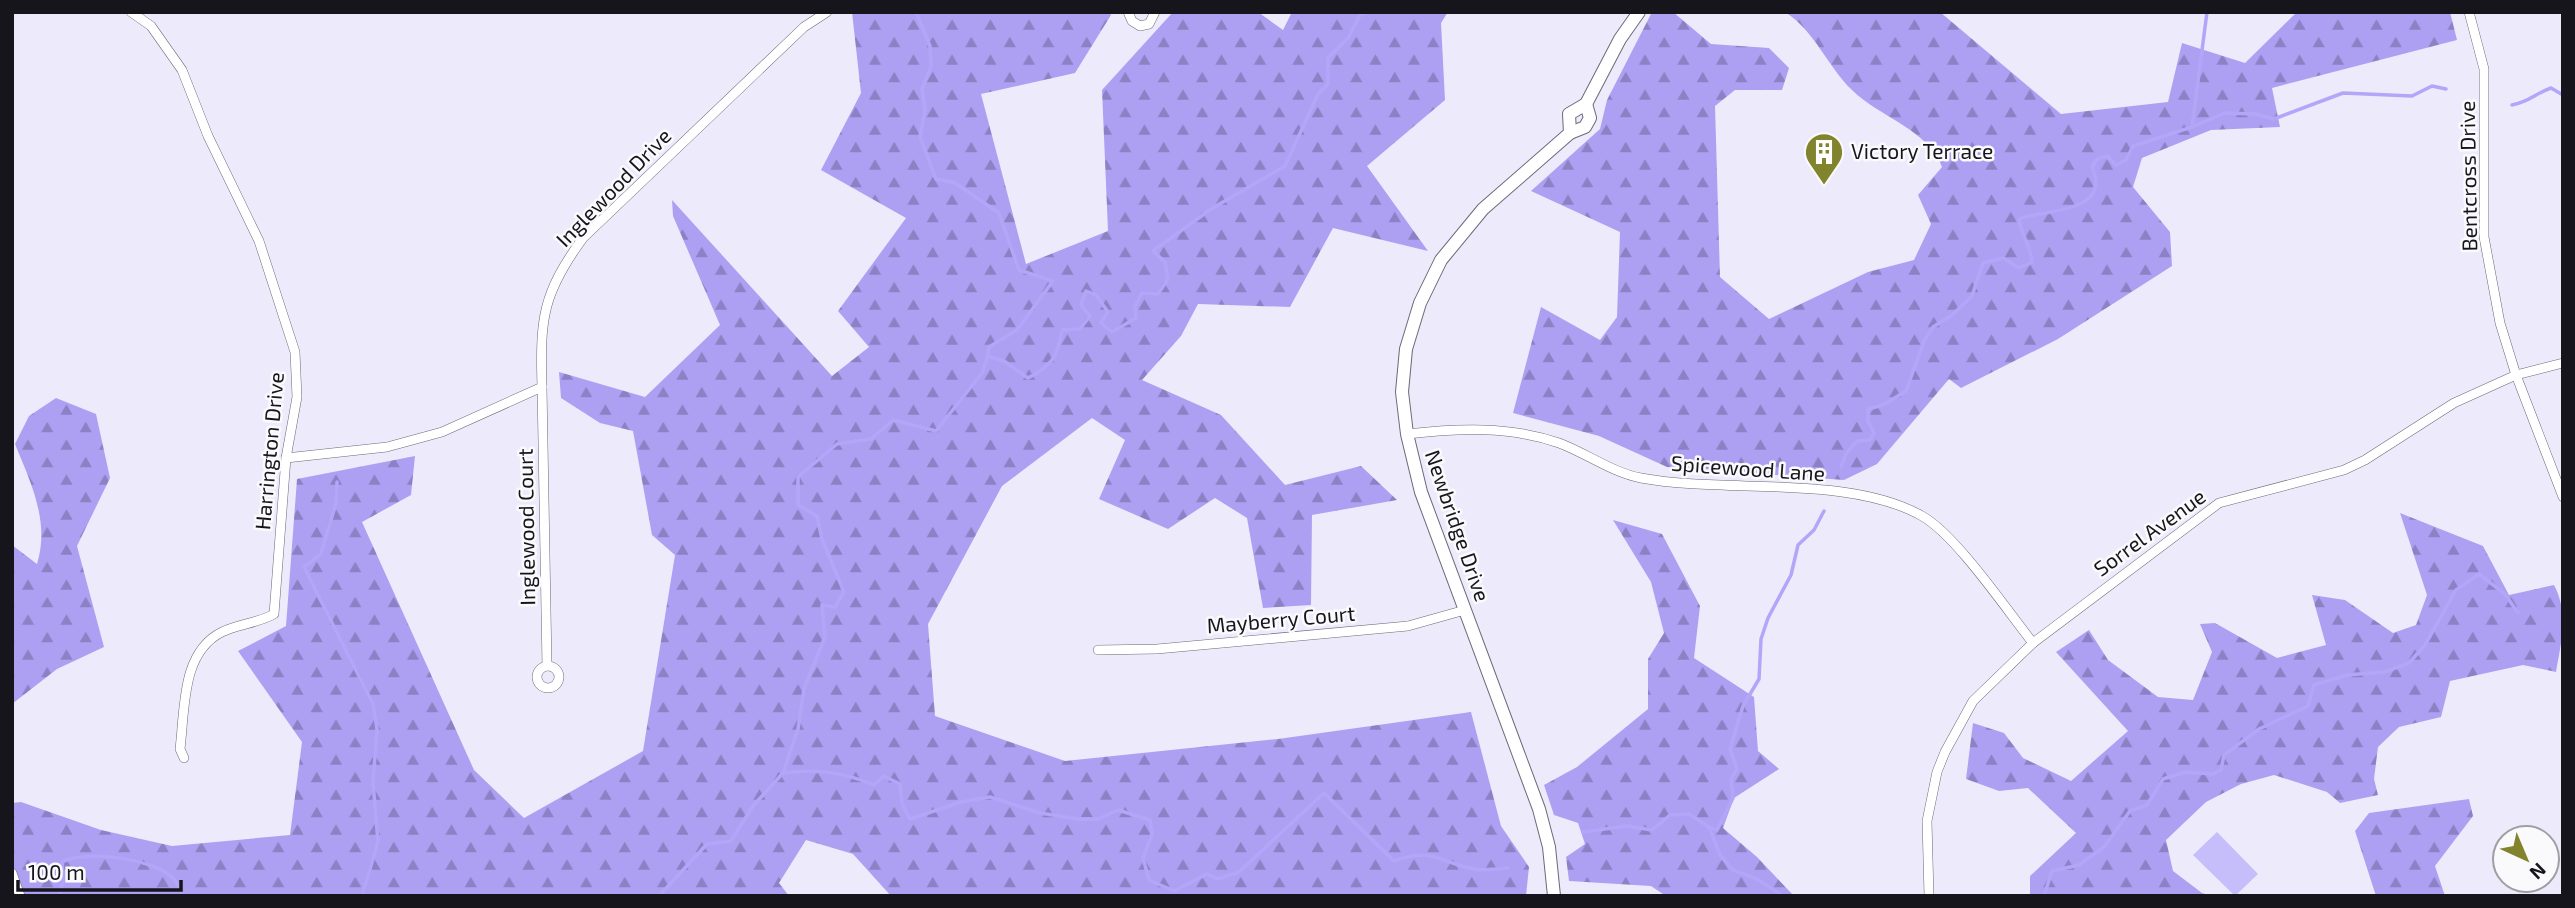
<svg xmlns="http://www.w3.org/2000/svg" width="2575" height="908" font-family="'Exo 2',sans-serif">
	<defs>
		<pattern id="forest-firs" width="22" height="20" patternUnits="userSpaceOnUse" patternTransform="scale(1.75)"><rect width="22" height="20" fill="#ada0f3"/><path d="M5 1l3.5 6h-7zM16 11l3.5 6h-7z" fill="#8c81c4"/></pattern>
	</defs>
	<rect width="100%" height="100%" fill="#edebfb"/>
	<!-- forest -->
	<g fill="url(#forest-firs)">
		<path d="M 852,12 L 1109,12 L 1111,15 L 1075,73 L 981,94 L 1026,264 L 1108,231 L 1102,90 L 1173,12 L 1258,12 L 1283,30 L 1292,12 L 1448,12 L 1441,23 L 1445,100 L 1367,166 L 1428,251 L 1333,228 L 1290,307 L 1198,304 L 1181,336 L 1142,380 L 1221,415 L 1285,485 L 1361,466 L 1397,500 L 1312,515 L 1311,605 L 1263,608 L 1247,518 L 1215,498 L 1168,529 L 1099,499 L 1125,440 L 1092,418 L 1002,486 L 928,624 L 935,716 L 1065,761 L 1278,739 L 1471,712 L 1501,826 L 1529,867 L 1526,896 L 891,896 L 853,854 L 806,840 L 779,883 L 789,896 L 12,896 L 12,803 L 21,802 L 101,830 L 172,846 L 290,835 L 302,742 L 238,651 L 286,626 L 297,479 L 415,456 L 411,495 L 362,522 L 474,770 L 524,818 L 643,751 L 675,555 L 652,535 L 633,431 L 600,423 L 561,398 L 559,372 L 645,397 L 720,325 L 673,216 L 672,200 L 832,376 L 869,347 L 838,311 L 906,218 L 821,170 L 861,93 Z"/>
		<path d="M 1652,12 L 1673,12 L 1711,44 L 1769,48 L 1789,68 L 1782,90 L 1735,90 L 1715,106 L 1720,277 L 1769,319 L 1868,272 L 1914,260 L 1931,224 L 1918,195 L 1942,167 C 1929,130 1879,117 1852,90 C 1827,66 1815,31 1785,12 L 1940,12 L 2061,114 L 2168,102 L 2182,43 L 2245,63 L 2297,12 L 2450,12 L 2457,40 L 2272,88 L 2280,127 L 2211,130 L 2142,158 L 2133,187 L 2170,232 L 2172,266 L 2058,339 L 1961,388 L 1949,379 L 1877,464 L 1844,480 L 1667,467 L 1599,436 L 1513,413 L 1541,307 L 1600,340 L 1617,317 L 1620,232 L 1531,191 L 1600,129 L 1607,100 Z"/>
		<path d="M 56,398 L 96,414 L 110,478 L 77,546 L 104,647 L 57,669 L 12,704 L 12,545 L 37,564 C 50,522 31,483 15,444 L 29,416 Z"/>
		<path d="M 2400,513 L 2483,546 L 2509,595 L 2554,585 C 2569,613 2561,643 2556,672 L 2523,665 L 2450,681 L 2441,717 L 2399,727 L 2378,747 L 2374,779 L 2378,795 L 2340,803 L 2327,792 L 2274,775 L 2241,784 L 2206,802 L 2166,840 L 2173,871 L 2202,893 L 2211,896 L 2030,896 L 2030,876 L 2076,833 L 2028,788 L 1999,791 L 1966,779 L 1973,723 L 2004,733 L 2023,758 L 2071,781 L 2128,731 L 2056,652 L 2089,630 L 2108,660 L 2158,697 L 2193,700 L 2212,652 L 2200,624 L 2215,623 L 2277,658 L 2326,645 L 2312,595 L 2345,600 L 2393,633 L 2416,625 L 2427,595 Z"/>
		<path d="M 1613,520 L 1662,534 L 1700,606 L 1694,658 L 1754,697 L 1758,751 L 1779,769 L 1734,798 L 1723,828 L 1757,857 L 1794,896 L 1666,896 L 1651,886 L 1569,881 L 1566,857 L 1585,844 L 1578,823 L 1554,815 L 1544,785 L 1577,767 L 1648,709 L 1648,659 L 1664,633 L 1651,582 Z"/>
		<path d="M 2469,799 L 2473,816 L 2435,866 L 2445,896 L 2376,896 L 2355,831 L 2369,813 Z"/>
	</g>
	<!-- pitch -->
	<path fill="#c5befa" d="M 2217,832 L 2258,874 L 2235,896 L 2193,855 Z"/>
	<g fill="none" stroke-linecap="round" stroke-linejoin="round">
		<!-- stream -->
		<g stroke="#b2a6f9" stroke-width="3.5">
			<path d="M 916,12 L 930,46 L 931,67 L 922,89 L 925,110 L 920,137 L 936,179 L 955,183 L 999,213 L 1019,270 L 1053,281 L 1017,330 L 989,347 L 988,356"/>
			<path d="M 2512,105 C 2529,102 2536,93 2551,88 L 2563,95"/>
			<path d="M 2192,127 L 2207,12"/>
			<path d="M 1841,467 L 1846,454 L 1857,441 L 1870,440 L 1874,433 L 1868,421 L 1868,409 L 1883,405 L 1906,391 L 1924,341 L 1933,327 L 1952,315 L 1972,296 L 1983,263 L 2003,258 L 2019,268 L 2032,262 C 2031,246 2021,235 2019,219 C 2043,209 2113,214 2092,167 L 2097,159 L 2107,156 L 2116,165 L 2126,160 L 2133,146 L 2192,127 L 2225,113 L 2255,114 L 2274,119 L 2343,93 L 2412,96 L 2432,86 L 2446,89"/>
			<path d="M 337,482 L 336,503 L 321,554 L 304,567 L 373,704 L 377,729 L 373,783 L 378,842 L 362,896"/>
			<path d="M 783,773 C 816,769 843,772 874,785 L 884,776 L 900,784 L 902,804 L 910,819 L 961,802 L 990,797 L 1040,813 L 1078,819 L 1098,819 L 1118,810 L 1150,820 L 1152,834 L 1143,858 L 1149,880 L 1174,891 L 1207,874 L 1218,879 L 1239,872 L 1324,793 L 1394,861 C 1432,847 1439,862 1474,869 C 1484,871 1497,869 1508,868"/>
			<path d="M 1709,827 L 1717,830 L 1733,798 L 1731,779 L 1737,769 L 1730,749 L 1743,706 L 1759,679 L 1761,639 L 1768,618 L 1791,575 L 1798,545 L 1814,530 L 1824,511"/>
			<path d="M 1583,832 L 1627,826 L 1652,830 L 1670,815 L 1689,814 L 1709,827 L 1720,855 L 1733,870 L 1757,879 L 1783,896"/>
			<path d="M 59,896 L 63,881 L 62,862 C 87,850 150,858 172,877 C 177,881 180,890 182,896"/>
			<path d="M 659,896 L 707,844 L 731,841 L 753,806 L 783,773 L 798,729 L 804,689 L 825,637 L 822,605 L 835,607 L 844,592 L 822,539 L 817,516 L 798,505 L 798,477 L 837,444 L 871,439 L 893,420 L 936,431 L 982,373 L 988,356 L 1004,361 L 1028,378 C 1052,366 1058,356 1062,330 L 1080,329 L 1090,316 L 1081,305 L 1086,291 L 1096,295 L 1108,312 L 1101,323 L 1112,332 L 1136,318 L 1135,306 L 1142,293 L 1158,294 L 1168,279 L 1165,262 L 1153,251 L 1211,209 L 1285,166 L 1318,94 L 1328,84 L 1328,58 L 1348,38 L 1360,15 L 1370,12"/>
			<path d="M 2044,896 L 2052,871 L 2079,865 L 2104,847 L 2130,811 L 2147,805 L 2163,779 L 2186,772 L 2213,774 L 2221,770 L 2224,755 L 2259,729 L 2308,706 L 2314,685 L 2347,675 L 2384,672 L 2409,663 L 2425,645 L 2456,590 L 2479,574 L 2505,594 L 2518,613"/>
		</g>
		<!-- minor casing -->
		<g stroke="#6b6a77" stroke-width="10">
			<g id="minor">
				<path d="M 131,12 L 151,26 L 182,70 L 208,136 L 259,241 L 295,352 L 297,397 L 286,458 L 274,614 C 258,623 239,624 222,632 C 181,652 185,710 180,749 L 184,758"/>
				<path d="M 1128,12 L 1132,21 L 1140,26 L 1149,24 L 1155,12"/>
				<path d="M 2469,12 L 2484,69 L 2484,237 L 2500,323 L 2516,375 L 2563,497"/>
				<path d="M 542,387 L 547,666"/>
				<path d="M 1407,434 C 1458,428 1510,426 1559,443 C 1586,453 1613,473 1641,478 C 1727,494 1848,474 1922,516 C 1956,535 2006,609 2033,643"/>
				<path d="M 286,458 L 387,447 L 442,432 L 542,387 C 540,319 542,294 583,238 L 804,27 L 827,12"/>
				<path d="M 1098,650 L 1157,649 L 1408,626 L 1465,610"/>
				<circle cx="548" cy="677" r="11"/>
				<path d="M 12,873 L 20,896"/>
				<path d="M 1929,896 L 1927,821 L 1937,772 L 1945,752 L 1973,701 L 2033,643 L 2219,503 L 2344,470 L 2365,460 L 2454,403 L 2516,375 L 2563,363"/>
			</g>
		</g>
		<!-- tertiary casing -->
		<g stroke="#6b6a77" stroke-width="14">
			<g id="tertiary">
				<path d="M 1570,133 L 1569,114 L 1586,104 L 1620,39 L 1639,12"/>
				<path d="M 1554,896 L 1549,847 L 1539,809 L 1421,492 L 1407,434 L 1402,392 L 1406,349 L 1420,303 L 1441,260 L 1483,209 L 1570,133 L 1585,127 L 1590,118 L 1586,104"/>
			</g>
		</g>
		<!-- minor -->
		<use href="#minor" stroke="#fff" stroke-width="9"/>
		<!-- tertiary -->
		<use href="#tertiary" stroke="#fff" stroke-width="12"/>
	</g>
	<!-- icons -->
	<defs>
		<g id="building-pin" transform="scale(2.0125)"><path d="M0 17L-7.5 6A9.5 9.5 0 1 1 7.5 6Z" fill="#82832d" stroke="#fafafd"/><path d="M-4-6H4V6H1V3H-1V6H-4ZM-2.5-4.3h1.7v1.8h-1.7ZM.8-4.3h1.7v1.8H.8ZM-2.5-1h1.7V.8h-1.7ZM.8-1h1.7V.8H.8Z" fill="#fff"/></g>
	</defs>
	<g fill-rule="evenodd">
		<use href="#building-pin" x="1824" y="152"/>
	</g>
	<g text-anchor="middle" stroke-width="5" stroke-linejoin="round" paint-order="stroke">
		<!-- poi labels -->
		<g font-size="21" fill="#16151b" stroke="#fafafd" text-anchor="start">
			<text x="1851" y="159">Victory Terrace</text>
		</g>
		<!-- street labels -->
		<g font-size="21" fill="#16151b" stroke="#fafafd">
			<text transform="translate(2469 176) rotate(-91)" y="7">Bentcross Drive</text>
			<text transform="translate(614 188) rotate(-46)" y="7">Inglewood Drive</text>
			<text transform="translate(270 451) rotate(-85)" y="7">Harrington Drive</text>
			<text transform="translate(1748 469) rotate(4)" y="7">Spicewood Lane</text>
			<text transform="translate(1457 526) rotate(71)" y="7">Newbridge Drive</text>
			<text transform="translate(527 527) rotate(-91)" y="7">Inglewood Court</text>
			<text transform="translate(2150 533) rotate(-36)" y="7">Sorrel Avenue</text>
			<text transform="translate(1281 620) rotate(-5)" y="7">Mayberry Court</text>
		</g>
	</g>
	<!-- border -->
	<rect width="2575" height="908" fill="none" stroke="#16151b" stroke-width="28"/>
	<!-- north arrow -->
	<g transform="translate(2526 859) rotate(136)"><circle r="33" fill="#fafafd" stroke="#9f9ea3" stroke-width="2"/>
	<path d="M0-5L12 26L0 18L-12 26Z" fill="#82832d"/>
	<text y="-10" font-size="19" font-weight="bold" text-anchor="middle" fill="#16151b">N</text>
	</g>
	<!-- scale -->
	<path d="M18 880v10h163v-10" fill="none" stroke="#16151b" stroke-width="3.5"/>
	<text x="28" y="880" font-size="21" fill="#16151b" stroke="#fafafd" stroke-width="5" paint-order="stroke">100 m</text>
</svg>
